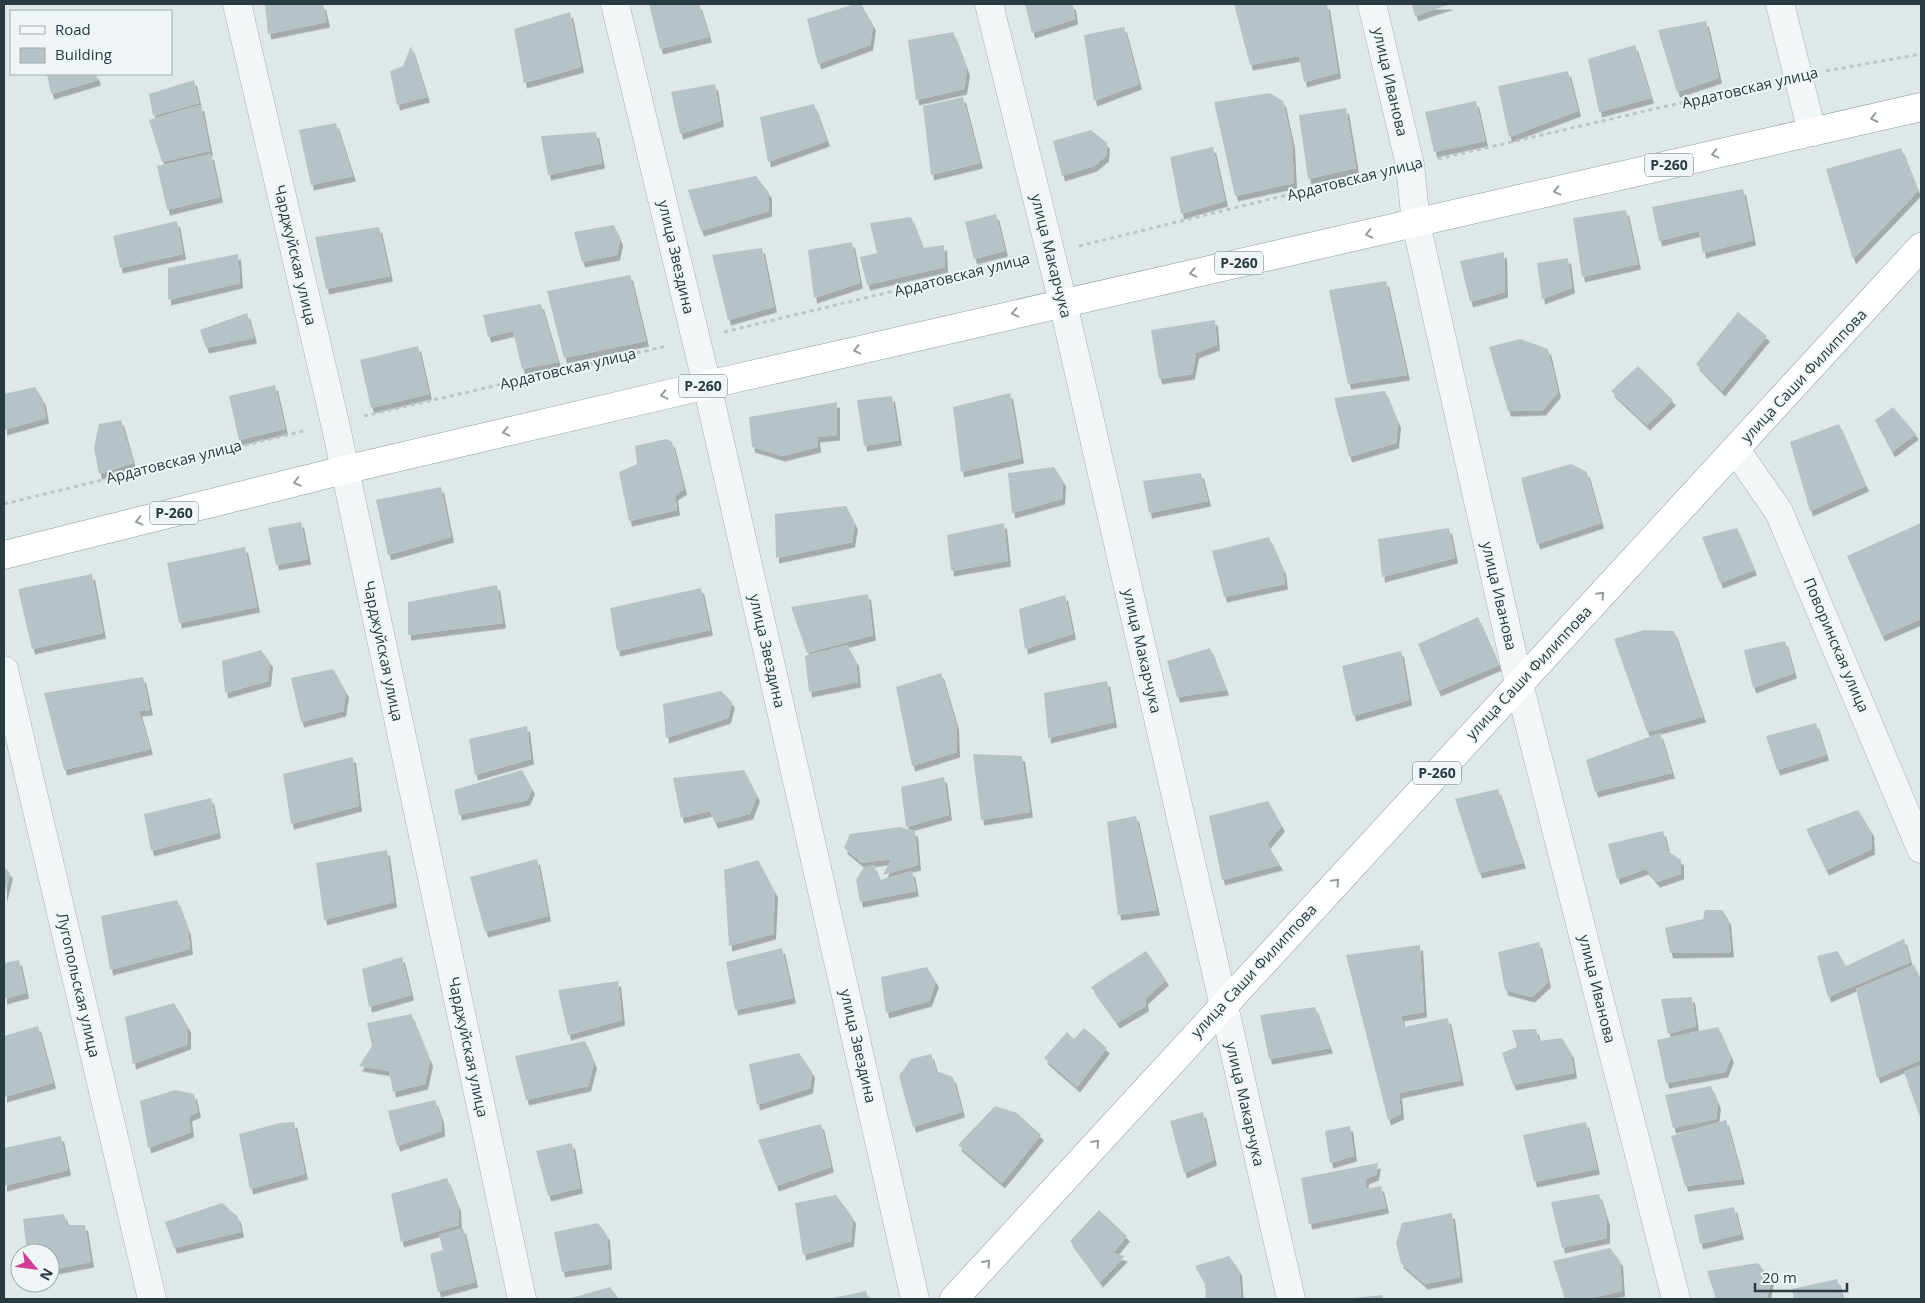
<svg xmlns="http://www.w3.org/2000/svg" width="1925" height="1303" font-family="'Open Sans',sans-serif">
	<defs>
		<filter id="shadow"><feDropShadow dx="3" dy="5.5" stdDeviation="0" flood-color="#0004"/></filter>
	</defs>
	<rect width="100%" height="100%" fill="#dfe7e9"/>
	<!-- building -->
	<g fill="#b6c3c6" filter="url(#shadow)">
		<path d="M 265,4 L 323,4 L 327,22 L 268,34 Z"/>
		<path d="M 649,4 L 699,4 L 709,37 L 660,49 Z"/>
		<path d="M 855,4 L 861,4 L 873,25 L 870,45 L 818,64 L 807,19 Z"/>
		<path d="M 1025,4 L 1073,4 L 1075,19 L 1032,33 Z"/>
		<path d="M 1234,4 L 1327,4 L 1338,73 L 1304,82 L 1299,56 L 1250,65 Z"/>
		<path d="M 1412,4 L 1451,4 L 1415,16 Z"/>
		<path d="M 570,12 L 581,67 L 524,83 L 514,29 Z"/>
		<path d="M 1706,21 L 1719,78 L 1677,92 L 1658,30 Z"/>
		<path d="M 1124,27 L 1139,84 L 1094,101 L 1084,35 Z"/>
		<path d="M 953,32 L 967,70 L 964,89 L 916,100 L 908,40 Z"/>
		<path d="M 1635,45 L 1651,98 L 1599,112 L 1588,59 Z"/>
		<path d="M 411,46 L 427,97 L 397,105 L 390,71 L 403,66 Z"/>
		<path d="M 1568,71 L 1578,111 L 1509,137 L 1498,86 Z"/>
		<path d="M 47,74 L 96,74 L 98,80 L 51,94 Z"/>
		<path d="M 194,80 L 199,103 L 153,116 L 149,94 Z"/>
		<path d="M 715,84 L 721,121 L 680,134 L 671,92 Z"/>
		<path d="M 1270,93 L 1283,101 L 1292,143 L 1294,183 L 1235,196 L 1214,102 Z"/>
		<path d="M 963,97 L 980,163 L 931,175 L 923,106 Z"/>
		<path d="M 1476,101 L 1485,141 L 1434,152 L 1425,112 Z"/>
		<path d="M 814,104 L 827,141 L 768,162 L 760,117 Z"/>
		<path d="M 201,105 L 210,151 L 162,162 L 149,120 Z"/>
		<path d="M 1346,108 L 1356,168 L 1308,179 L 1299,115 Z"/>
		<path d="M 336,123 L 353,176 L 311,185 L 299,130 Z"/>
		<path d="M 1091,130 L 1107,143 L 1106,156 L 1094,166 L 1062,176 L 1053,141 Z"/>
		<path d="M 596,132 L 602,163 L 548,175 L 541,136 Z"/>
		<path d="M 1213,147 L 1225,201 L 1181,214 L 1170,157 Z"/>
		<path d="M 1901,148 L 1918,191 L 1853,259 L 1826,169 Z"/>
		<path d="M 211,154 L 220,197 L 167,210 L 157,166 Z"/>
		<path d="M 756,176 L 769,193 L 769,211 L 701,231 L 688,190 Z"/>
		<path d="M 1743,189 L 1753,240 L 1703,253 L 1699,231 L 1659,241 L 1652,207 Z"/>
		<path d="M 1626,210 L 1638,264 L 1582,277 L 1573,218 Z"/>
		<path d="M 996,214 L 1005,251 L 974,259 L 965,222 Z"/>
		<path d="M 911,217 L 923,248 L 944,245 L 945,267 L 867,285 L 860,257 L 877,253 L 870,223 Z"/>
		<path d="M 177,221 L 183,254 L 120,268 L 113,236 Z"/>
		<path d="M 614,225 L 620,240 L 617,255 L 582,262 L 574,232 Z"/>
		<path d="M 379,227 L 390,276 L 326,289 L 315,237 Z"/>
		<path d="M 852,242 L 860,283 L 814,298 L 808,250 Z"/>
		<path d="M 762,248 L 774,307 L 728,320 L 712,255 Z"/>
		<path d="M 1504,252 L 1505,292 L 1470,302 L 1460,261 Z"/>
		<path d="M 238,254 L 240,283 L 168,300 L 168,268 Z"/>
		<path d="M 1568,258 L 1572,288 L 1542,299 L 1537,263 Z"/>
		<path d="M 630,275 L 646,341 L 564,358 L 547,291 Z"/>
		<path d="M 1386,281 L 1407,375 L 1348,384 L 1329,290 Z"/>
		<path d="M 541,304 L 558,362 L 522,369 L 513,331 L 488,337 L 483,315 Z"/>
		<path d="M 1738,312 L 1767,336 L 1722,391 L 1696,364 Z"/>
		<path d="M 247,313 L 254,338 L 206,348 L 200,330 Z"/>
		<path d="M 1215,320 L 1217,345 L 1196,353 L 1192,374 L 1159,379 L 1151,330 Z"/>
		<path d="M 1520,339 L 1548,349 L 1558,392 L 1543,410 L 1508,411 L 1489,347 Z"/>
		<path d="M 418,346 L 429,394 L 371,408 L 360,360 Z"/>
		<path d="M 1638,366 L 1673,400 L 1647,425 L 1611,391 Z"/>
		<path d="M 275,385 L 285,429 L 239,440 L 229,396 Z"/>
		<path d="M 35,387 L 43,400 L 46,418 L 4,430 L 4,394 Z"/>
		<path d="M 1385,391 L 1398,423 L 1396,443 L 1349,457 L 1334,398 Z"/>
		<path d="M 1010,393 L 1021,458 L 961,472 L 953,407 Z"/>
		<path d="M 892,396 L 899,440 L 864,446 L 857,400 Z"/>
		<path d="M 837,402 L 837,435 L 817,437 L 818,447 L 782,456 L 752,447 L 749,417 Z"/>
		<path d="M 1893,407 L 1916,434 L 1892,452 L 1875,420 Z"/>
		<path d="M 121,420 L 133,463 L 99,474 L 94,448 L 99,424 Z"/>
		<path d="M 1839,424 L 1866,486 L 1810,511 L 1790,442 Z"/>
		<path d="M 666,439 L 672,442 L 684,489 L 675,495 L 677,510 L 629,521 L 619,472 L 637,464 L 635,446 Z"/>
		<path d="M 1571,464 L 1587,472 L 1601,523 L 1537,544 L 1521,478 Z"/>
		<path d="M 1054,467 L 1063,481 L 1062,499 L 1012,513 L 1008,473 Z"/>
		<path d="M 1201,473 L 1208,501 L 1149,513 L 1143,481 Z"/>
		<path d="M 441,487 L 451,537 L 388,555 L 376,500 Z"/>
		<path d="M 846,506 L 855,524 L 852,542 L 776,558 L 775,514 Z"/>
		<path d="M 301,522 L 308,559 L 276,565 L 268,528 Z"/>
		<path d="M 1004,523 L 1008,561 L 951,571 L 947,535 Z"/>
		<path d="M 1921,523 L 1921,619 L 1882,636 L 1847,556 Z"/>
		<path d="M 1449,528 L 1455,558 L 1382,577 L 1378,539 Z"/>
		<path d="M 1737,528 L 1754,570 L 1720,583 L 1702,537 Z"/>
		<path d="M 1269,537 L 1283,569 L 1285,584 L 1224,597 L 1212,551 Z"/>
		<path d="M 245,547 L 257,607 L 179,623 L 167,563 Z"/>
		<path d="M 92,574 L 103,633 L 32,649 L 18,589 Z"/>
		<path d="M 497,585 L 503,623 L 408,635 L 408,602 Z"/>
		<path d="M 701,588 L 710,630 L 617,651 L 610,608 Z"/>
		<path d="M 868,594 L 873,635 L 807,653 L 791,607 Z"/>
		<path d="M 1065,595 L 1073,634 L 1025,649 L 1019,609 Z"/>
		<path d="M 1478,617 L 1499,665 L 1438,691 L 1418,644 Z"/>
		<path d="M 1644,630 L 1674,631 L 1703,717 L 1647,732 L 1614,639 Z"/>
		<path d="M 1785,641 L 1794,673 L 1753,688 L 1744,650 Z"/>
		<path d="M 847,645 L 856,661 L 858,682 L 809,692 L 805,656 Z"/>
		<path d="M 1210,648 L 1226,690 L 1177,697 L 1167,661 Z"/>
		<path d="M 261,650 L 270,662 L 268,681 L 225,693 L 222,661 Z"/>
		<path d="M 1401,651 L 1409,700 L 1353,716 L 1342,666 Z"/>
		<path d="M 333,669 L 346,692 L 343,711 L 301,722 L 291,678 Z"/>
		<path d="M 941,673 L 956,724 L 957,752 L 912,766 L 896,687 Z"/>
		<path d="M 143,677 L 150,710 L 139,711 L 150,749 L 64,770 L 44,693 Z"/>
		<path d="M 1107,681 L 1114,722 L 1048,738 L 1044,693 Z"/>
		<path d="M 721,691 L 732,702 L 728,718 L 666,738 L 663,704 Z"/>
		<path d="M 1816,723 L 1826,755 L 1777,770 L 1766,736 Z"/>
		<path d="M 527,726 L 531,759 L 475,775 L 469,739 Z"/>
		<path d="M 1660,733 L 1672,773 L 1595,792 L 1586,760 Z"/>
		<path d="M 973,754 L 1022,756 L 1030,812 L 981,820 Z"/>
		<path d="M 353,757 L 359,806 L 291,824 L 283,774 Z"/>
		<path d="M 522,770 L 532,789 L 527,800 L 459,815 L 454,790 Z"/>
		<path d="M 744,770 L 757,796 L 750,814 L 715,823 L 710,811 L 681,818 L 673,778 Z"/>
		<path d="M 944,777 L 949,815 L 906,827 L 901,787 Z"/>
		<path d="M 1498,789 L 1523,863 L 1479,873 L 1455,799 Z"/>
		<path d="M 211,798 L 218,833 L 151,851 L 144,814 Z"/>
		<path d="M 1268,801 L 1282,826 L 1267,844 L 1280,865 L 1222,880 L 1209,816 Z"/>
		<path d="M 1858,810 L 1871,831 L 1872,849 L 1826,870 L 1806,829 Z"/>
		<path d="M 1136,816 L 1157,910 L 1118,915 L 1107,822 Z"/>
		<path d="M 900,827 L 915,831 L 918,865 L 883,875 L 891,859 L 862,863 L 844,848 L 850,834 Z"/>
		<path d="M 1663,831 L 1668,851 L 1681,860 L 1681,874 L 1657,882 L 1646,869 L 1617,879 L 1608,844 Z"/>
		<path d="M 387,850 L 394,902 L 324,920 L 316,863 Z"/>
		<path d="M 537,859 L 548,916 L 485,932 L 470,877 Z"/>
		<path d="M 758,860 L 775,892 L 773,934 L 729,946 L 724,870 Z"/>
		<path d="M 874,865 L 880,880 L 912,871 L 916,891 L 860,902 L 856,880 L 864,867 Z"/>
		<path d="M 4,867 L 10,873 L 4,897 Z"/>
		<path d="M 177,900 L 188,930 L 190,949 L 110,970 L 101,916 Z"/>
		<path d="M 1705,910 L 1722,910 L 1728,919 L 1731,952 L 1670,953 L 1665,928 L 1703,919 Z"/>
		<path d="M 1904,939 L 1910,962 L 1828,997 L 1817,956 L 1837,951 L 1846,966 Z"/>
		<path d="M 1539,942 L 1548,982 L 1532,997 L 1505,990 L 1498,952 Z"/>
		<path d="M 1420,945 L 1424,1012 L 1401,1016 L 1404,1027 L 1448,1018 L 1461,1080 L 1399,1093 L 1401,1114 L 1388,1120 L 1346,955 Z"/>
		<path d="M 782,948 L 793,998 L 735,1010 L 726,962 Z"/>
		<path d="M 1146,951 L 1166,980 L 1145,999 L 1146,1006 L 1117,1023 L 1091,987 Z"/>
		<path d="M 402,957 L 411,995 L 369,1007 L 362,969 Z"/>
		<path d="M 19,960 L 26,993 L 4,999 L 4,963 Z"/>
		<path d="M 1914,965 L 1921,982 L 1921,1060 L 1877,1078 L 1856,989 Z"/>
		<path d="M 927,967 L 936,982 L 929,1001 L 886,1013 L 881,977 Z"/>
		<path d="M 618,981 L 622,1020 L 568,1035 L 558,990 Z"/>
		<path d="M 1692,997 L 1696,1026 L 1668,1034 L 1661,999 Z"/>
		<path d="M 174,1003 L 188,1027 L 188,1044 L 133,1064 L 125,1017 Z"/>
		<path d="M 1315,1007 L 1330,1048 L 1269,1059 L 1260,1015 Z"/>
		<path d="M 411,1014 L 430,1061 L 425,1084 L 393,1092 L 389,1071 L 359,1066 L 372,1046 L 367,1023 Z"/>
		<path d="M 38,1026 L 53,1083 L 4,1097 L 4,1036 Z"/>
		<path d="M 1718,1027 L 1731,1057 L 1725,1072 L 1666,1083 L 1657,1040 Z"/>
		<path d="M 1084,1028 L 1107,1048 L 1077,1087 L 1044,1058 L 1067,1032 L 1074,1039 Z"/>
		<path d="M 1536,1029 L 1539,1041 L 1562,1038 L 1571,1053 L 1574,1073 L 1513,1085 L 1502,1053 L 1517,1047 L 1512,1030 Z"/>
		<path d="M 585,1041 L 594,1063 L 588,1086 L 526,1100 L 515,1056 Z"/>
		<path d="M 799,1053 L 812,1072 L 810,1088 L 757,1105 L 749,1064 Z"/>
		<path d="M 931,1054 L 936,1071 L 953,1077 L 962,1112 L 913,1127 L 899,1076 L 911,1059 Z"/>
		<path d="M 1921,1065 L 1921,1120 L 1904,1072 Z"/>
		<path d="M 1711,1086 L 1718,1104 L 1716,1119 L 1673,1128 L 1665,1095 Z"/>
		<path d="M 175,1090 L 194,1094 L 198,1112 L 189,1116 L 191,1132 L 148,1148 L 140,1101 Z"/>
		<path d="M 435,1100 L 441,1118 L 442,1131 L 397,1146 L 388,1111 Z"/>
		<path d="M 995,1106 L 1017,1113 L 1041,1135 L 1002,1183 L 958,1145 Z"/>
		<path d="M 1203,1112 L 1214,1160 L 1184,1173 L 1170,1121 Z"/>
		<path d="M 1726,1120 L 1742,1179 L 1685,1186 L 1671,1136 Z"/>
		<path d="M 294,1122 L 305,1174 L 250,1189 L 239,1134 L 280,1123 Z"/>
		<path d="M 1586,1122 L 1597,1169 L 1534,1182 L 1523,1135 Z"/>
		<path d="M 821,1124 L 831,1167 L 776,1186 L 758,1140 Z"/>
		<path d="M 1350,1126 L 1354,1156 L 1330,1163 L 1325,1131 Z"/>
		<path d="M 61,1136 L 68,1170 L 4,1186 L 4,1148 Z"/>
		<path d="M 572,1143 L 580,1188 L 548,1196 L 536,1151 Z"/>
		<path d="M 1378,1163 L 1376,1175 L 1366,1179 L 1365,1189 L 1381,1186 L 1386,1208 L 1309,1224 L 1301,1178 Z"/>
		<path d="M 447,1178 L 458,1206 L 459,1225 L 401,1242 L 391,1194 Z"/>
		<path d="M 1599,1194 L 1607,1220 L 1607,1238 L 1562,1248 L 1551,1202 Z"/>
		<path d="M 836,1195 L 853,1218 L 851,1241 L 803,1255 L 795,1203 Z"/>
		<path d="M 222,1203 L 238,1217 L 241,1232 L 174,1248 L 165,1222 Z"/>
		<path d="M 1734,1207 L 1741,1234 L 1700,1244 L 1694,1215 Z"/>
		<path d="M 1099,1210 L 1127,1236 L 1113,1253 L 1125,1256 L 1100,1282 L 1070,1241 Z"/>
		<path d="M 1452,1213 L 1460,1277 L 1425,1284 L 1401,1263 L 1396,1243 L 1402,1223 Z"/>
		<path d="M 64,1214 L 67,1225 L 85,1225 L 91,1262 L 50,1270 L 50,1253 L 27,1253 L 23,1219 Z"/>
		<path d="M 598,1223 L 607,1235 L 609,1264 L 562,1272 L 554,1232 Z"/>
		<path d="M 463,1228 L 475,1282 L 438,1292 L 430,1254 L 443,1250 L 439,1235 Z"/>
		<path d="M 1610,1248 L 1620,1261 L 1622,1291 L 1587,1299 L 1565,1299 L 1553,1261 Z"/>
		<path d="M 1229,1256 L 1239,1270 L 1241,1298 L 1206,1299 L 1205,1284 L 1195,1266 Z"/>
		<path d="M 1758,1263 L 1771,1279 L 1767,1299 L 1716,1299 L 1707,1271 Z"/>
		<path d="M 1837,1279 L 1843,1299 L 1794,1299 L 1792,1289 Z"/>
		<path d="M 610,1287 L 619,1299 L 568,1299 Z"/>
		<path d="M 866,1291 L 868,1299 L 833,1299 L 833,1298 Z"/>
		<path d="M 1382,1295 L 1383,1299 L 1354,1299 L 1354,1298 Z"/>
	</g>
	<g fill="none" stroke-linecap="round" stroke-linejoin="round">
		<!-- street casing -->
		<g stroke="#a4b0b3" stroke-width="29">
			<g id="street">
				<path d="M 237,4 L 335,423 L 522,1299"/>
				<path d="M 615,4 L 707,385 L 915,1299"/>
				<path d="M 989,4 L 1063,303 L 1291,1299"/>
				<path d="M 1372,4 L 1410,165 L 1416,223 L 1519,684 L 1676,1299"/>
				<path d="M 1780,4 L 1812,132"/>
				<path d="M 1736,450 L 1779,512 L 1921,849"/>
				<path d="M 4,670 L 152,1299"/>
			</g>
		</g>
		<!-- highway casing -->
		<g stroke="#869ba1" stroke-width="29">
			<g id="highway">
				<path d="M 4,555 L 344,470 L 707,385 L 1921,107"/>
				<path d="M 954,1299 L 1921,247"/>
			</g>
		</g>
		<!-- path -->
		<g stroke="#bdc5c8" stroke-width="3" stroke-dasharray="4 4" stroke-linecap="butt">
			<path d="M 1826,71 L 1921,54"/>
			<path d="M 1438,159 L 1771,82"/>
			<path d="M 1079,246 L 1381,172"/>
			<path d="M 724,332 L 1022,260"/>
			<path d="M 364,416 L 667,346"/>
			<path d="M 4,504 L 307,430"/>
		</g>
		<!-- street -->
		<use href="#street" stroke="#f2f6f7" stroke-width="28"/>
		<!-- highway -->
		<use href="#highway" stroke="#fff" stroke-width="28"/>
	</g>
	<!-- one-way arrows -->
	<defs><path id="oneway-chevron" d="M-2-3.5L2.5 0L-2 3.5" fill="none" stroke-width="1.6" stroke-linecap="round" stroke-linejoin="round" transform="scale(1.25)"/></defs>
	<g stroke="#939da0">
		<use href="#oneway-chevron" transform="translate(1874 118) rotate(168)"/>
		<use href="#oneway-chevron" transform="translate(1715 154) rotate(167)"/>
		<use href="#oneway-chevron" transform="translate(1557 191) rotate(167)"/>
		<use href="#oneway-chevron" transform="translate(1369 234) rotate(167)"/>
		<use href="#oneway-chevron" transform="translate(1193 273) rotate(167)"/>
		<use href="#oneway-chevron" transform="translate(1015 313) rotate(167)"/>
		<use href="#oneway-chevron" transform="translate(857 350) rotate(167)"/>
		<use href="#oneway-chevron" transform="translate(664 395) rotate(167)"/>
		<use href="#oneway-chevron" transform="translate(506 432) rotate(167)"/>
		<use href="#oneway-chevron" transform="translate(297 482) rotate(166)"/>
		<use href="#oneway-chevron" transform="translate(139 521) rotate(166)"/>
		<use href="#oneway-chevron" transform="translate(1601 595) rotate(-47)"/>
		<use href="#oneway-chevron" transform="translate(1336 882) rotate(-47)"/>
		<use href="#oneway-chevron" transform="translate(1096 1143) rotate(-48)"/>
		<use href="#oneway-chevron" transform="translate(987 1263) rotate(-48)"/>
	</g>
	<g text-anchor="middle" stroke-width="4" stroke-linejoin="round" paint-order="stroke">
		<!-- shield labels -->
		<g fill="#eff5f7" stroke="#637378" stroke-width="1">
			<rect x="1645" y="153.5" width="48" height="23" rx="4"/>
			<rect x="1215" y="251.5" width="48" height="23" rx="4"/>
			<rect x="679" y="374.5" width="48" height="23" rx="4"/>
			<rect x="150" y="501.5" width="48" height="23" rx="4"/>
			<rect x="1413" y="761.5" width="48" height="23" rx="4"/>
		</g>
		<g font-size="14" font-weight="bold" fill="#273b41">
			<text x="1669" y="170">Р-260</text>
			<text x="1239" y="268">Р-260</text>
			<text x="703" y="391">Р-260</text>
			<text x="174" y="518">Р-260</text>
			<text x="1437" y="778">Р-260</text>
		</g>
		<!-- street labels -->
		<g font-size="15" fill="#273b41" stroke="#eff5f7">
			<text transform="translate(1390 82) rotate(77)" y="5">улица Иванова</text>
			<text transform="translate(1750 88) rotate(-13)" y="5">Ардатовская улица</text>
			<text transform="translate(1355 179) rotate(-14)" y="5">Ардатовская улица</text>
			<text transform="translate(295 255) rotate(77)" y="5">Чарджуйская улица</text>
			<text transform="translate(1051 256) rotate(76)" y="5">улица Макарчука</text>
			<text transform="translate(676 257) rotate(77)" y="5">улица Звездина</text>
			<text transform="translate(962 275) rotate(-14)" y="5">Ардатовская улица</text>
			<text transform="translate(568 369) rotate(-13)" y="5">Ардатовская улица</text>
			<text transform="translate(1804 376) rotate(-47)" y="5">улица Саши Филиппова</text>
			<text transform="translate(174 462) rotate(-14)" y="5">Ардатовская улица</text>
			<text transform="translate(1499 596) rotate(77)" y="5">улица Иванова</text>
			<text transform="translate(1836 645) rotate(67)" y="5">Поворинская улица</text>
			<text transform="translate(383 651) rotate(78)" y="5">Чарджуйская улица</text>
			<text transform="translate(767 651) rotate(77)" y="5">улица Звездина</text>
			<text transform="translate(1142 651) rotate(77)" y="5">улица Макарчука</text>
			<text transform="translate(1529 673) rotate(-47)" y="5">улица Саши Филиппова</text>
			<text transform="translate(1254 971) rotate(-47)" y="5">улица Саши Филиппова</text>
			<text transform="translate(78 985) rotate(77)" y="5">Лугопольская улица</text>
			<text transform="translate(1597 989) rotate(76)" y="5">улица Иванова</text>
			<text transform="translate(858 1046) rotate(77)" y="5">улица Звездина</text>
			<text transform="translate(468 1047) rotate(78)" y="5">Чарджуйская улица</text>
			<text transform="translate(1245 1104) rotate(77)" y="5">улица Макарчука</text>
		</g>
	</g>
	<!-- border -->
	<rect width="1925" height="1303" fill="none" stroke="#273b41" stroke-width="10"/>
	<!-- legend -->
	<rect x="10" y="10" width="162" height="65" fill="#eff5f7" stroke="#9fabae"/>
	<rect x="20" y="26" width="25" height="8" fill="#f2f6f7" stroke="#9fabae"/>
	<text x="55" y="35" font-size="15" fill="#273b41">Road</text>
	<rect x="20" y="48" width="25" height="15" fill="#b6c3c6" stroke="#9fabae"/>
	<text x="55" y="60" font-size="15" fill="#273b41">Building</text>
	<!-- north arrow -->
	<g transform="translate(35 1268) rotate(119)"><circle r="24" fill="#eff5f7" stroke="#9fabae"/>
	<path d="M0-4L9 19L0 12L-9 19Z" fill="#d53d93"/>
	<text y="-8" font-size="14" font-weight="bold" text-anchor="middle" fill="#273b41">N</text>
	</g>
	<!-- scale -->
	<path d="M1755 1283v8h92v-8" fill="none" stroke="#273b41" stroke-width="2.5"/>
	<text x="1762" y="1283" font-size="15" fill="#273b41" stroke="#eff5f7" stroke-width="4" paint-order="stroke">20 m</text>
</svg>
